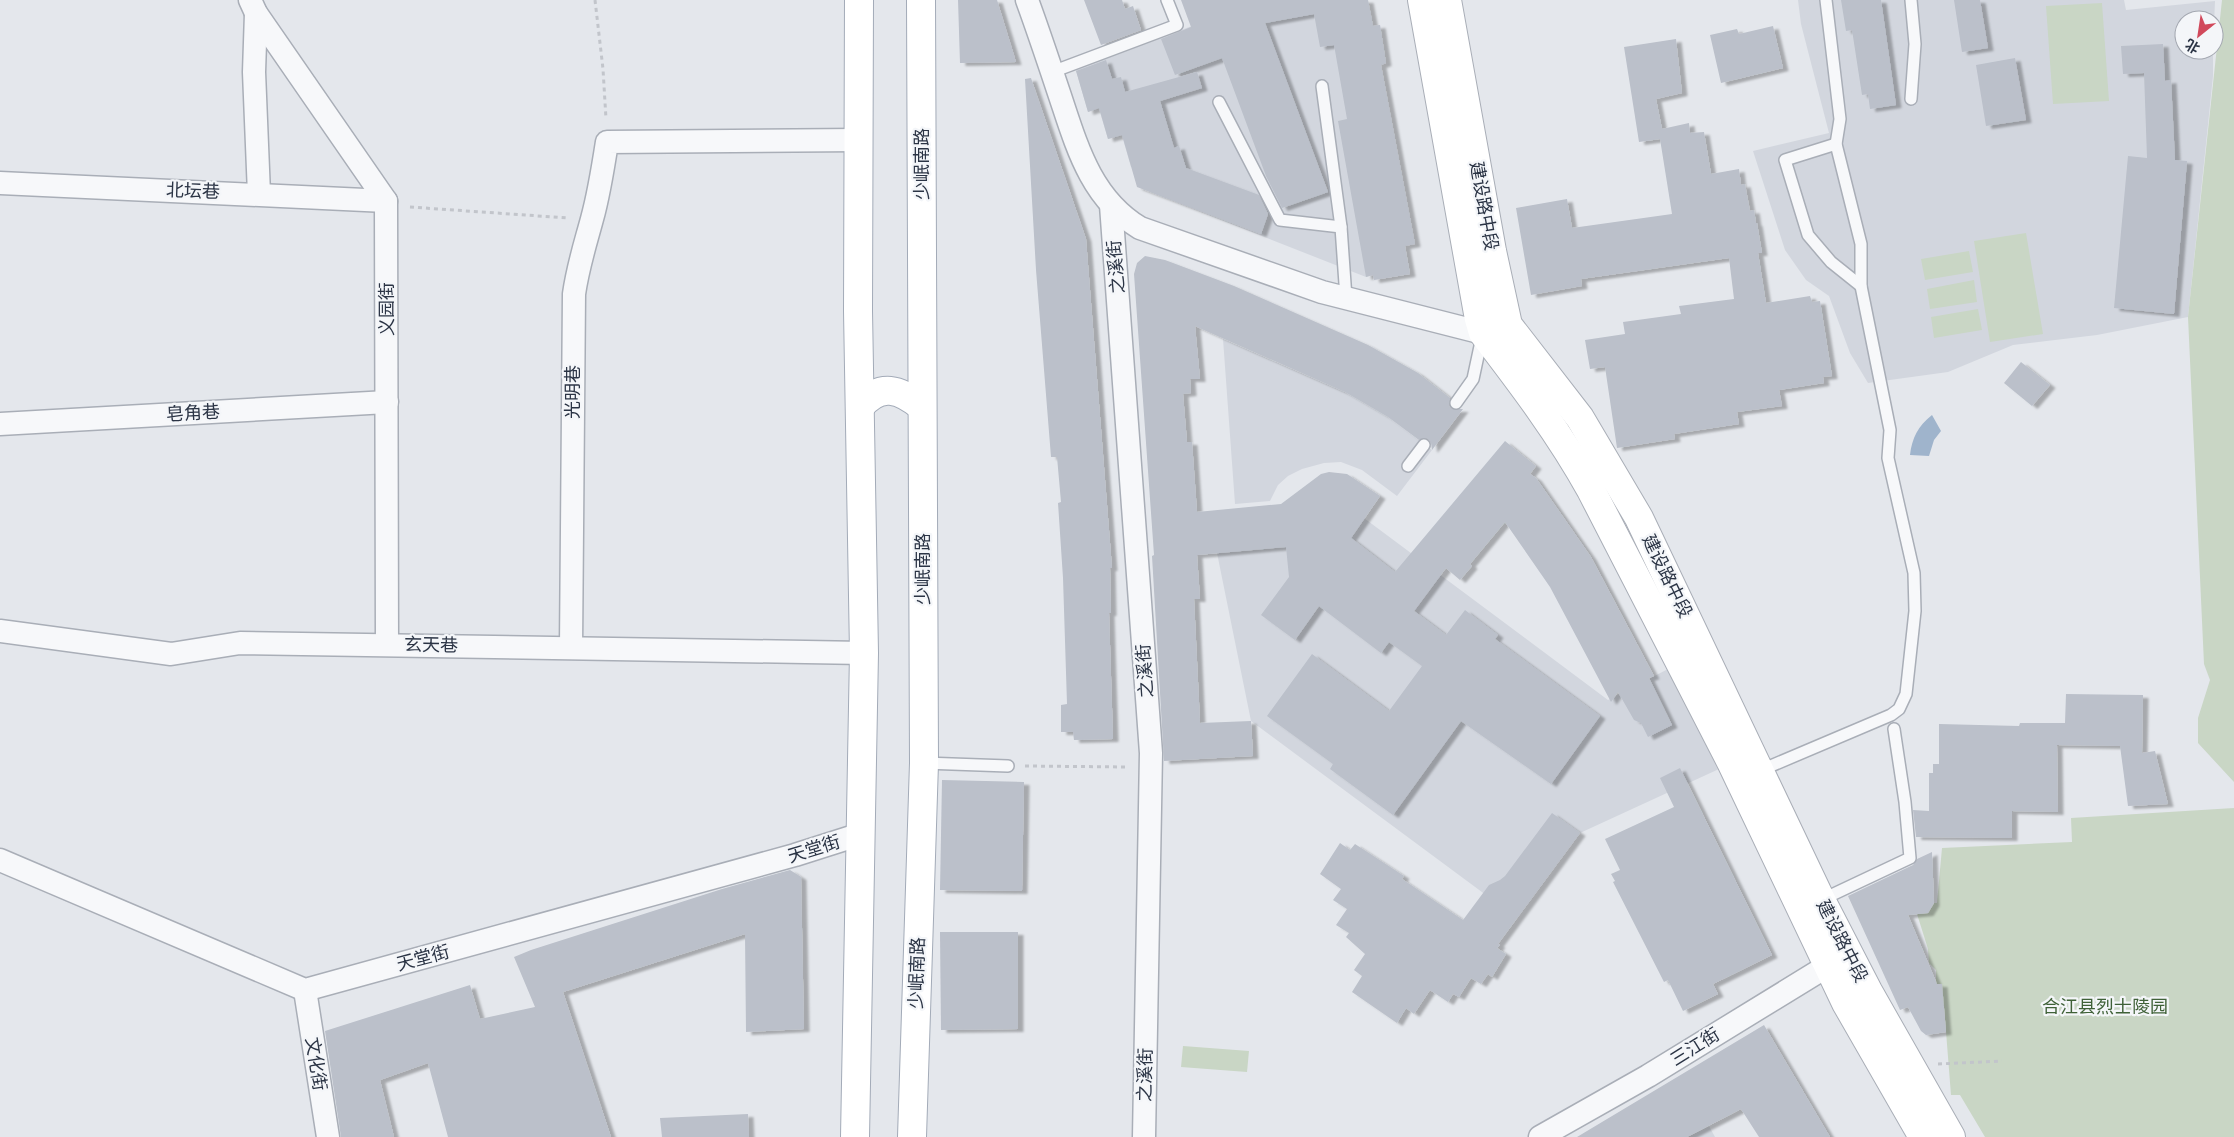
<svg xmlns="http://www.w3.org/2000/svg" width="2234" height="1137" font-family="'Roboto Condensed','Noto Sans SC',sans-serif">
	<defs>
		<filter id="shadow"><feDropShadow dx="5.5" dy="3" stdDeviation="1" flood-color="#0004"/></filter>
	</defs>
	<rect width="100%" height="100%" fill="#e4e7ec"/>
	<!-- built -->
	<g fill="#d2d6de">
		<path d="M 1272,0 L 1368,0 L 1373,26 L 1380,25 L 1386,63 L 1381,65 L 1415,244 L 1405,246 L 1373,275 L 1366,277 L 1150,192 L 1142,164 L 1131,167 L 1122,136 L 1108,139 L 1099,109 L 1088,112 L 1075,67 L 1105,58 L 1257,2 Z"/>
		<path d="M 1798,0 L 2124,0 L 2126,10 L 2215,1 L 2214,25 L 2214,20 L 2184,20 L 2184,50 L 2213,50 L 2213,76 L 2188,317 L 2097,335 L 2013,345 L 1948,372 L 1868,383 L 1850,353 L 1829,296 L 1806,280 L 1785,250 L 1753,151 L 1829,133 L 1801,24 Z"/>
		<path d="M 1223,339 L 1345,392 L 1388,417 L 1432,450 L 1397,496 L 1362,470 L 1341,462 L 1324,463 L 1302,469 L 1288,476 L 1278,485 L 1270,501 L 1235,504 Z"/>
		<path d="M 1325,489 L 1608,700 L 1670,668 L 1719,769 L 1580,833 L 1517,918 L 1251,721 L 1217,553 Z"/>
		<path d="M 1709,1126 L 1715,1137 L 1687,1137 Z"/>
	</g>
	<!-- green -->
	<g fill="#c9d6c5">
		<path d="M 2222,0 L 2234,0 L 2234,782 L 2198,743 L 2198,718 L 2210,680 L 2204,664 L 2188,317 Z"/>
		<path d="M 2102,3 L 2109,101 L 2053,104 L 2046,6 Z"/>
		<path d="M 2026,233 L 2043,334 L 1990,342 L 1974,241 Z"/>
		<path d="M 1969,251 L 1973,272 L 1925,280 L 1921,259 Z"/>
		<path d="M 1974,280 L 1977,302 L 1930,309 L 1927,289 Z"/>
		<path d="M 1978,309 L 1982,330 L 1934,338 L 1931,317 Z"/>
		<path d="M 2234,808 L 2234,1137 L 1985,1137 L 1960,1095 L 1951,1095 L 1944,1006 L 1924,1007 L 1936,984 L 1936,970 L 1929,963 L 1928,949 L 1917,914 L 1928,913 L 1934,903 L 1937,903 L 1942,848 L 2072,842 L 2071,818 Z"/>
		<path d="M 1183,1046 L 1249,1051 L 1247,1072 L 1181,1067 Z"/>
	</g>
	<!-- water -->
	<path fill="#9fb4cc" d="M 1932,415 L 1941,431 L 1934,440 L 1929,456 L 1910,455 C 1912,438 1918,426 1932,415 Z"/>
	<!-- building -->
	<g fill="#bbc0ca" filter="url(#shadow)">
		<path d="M 958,0 L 997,0 L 1016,62 L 960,63 Z"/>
		<path d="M 1084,0 L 1122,0 L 1125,9 L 1133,6 L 1141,30 L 1101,45 Z"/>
		<path d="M 1181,0 L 1368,0 L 1373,26 L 1380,25 L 1386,63 L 1381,65 L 1415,244 L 1405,246 L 1410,274 L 1374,280 L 1373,275 L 1366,277 L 1338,121 L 1347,119 L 1334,45 L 1320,47 L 1314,14 L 1265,23 L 1328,192 L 1282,208 L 1266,176 L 1222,58 L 1175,75 L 1161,39 L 1191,27 Z"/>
		<path d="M 1841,0 L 1881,0 L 1896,105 L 1870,109 L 1868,94 L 1862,95 L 1852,30 L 1846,31 Z"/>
		<path d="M 1954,0 L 1980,0 L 1988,48 L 1962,52 Z"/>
		<path d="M 1773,26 L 1783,68 L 1721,83 L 1710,35 L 1737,29 L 1739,34 Z"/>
		<path d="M 1676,39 L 1682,93 L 1656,99 L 1662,129 L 1689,123 L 1690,133 L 1704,132 L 1711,174 L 1739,169 L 1741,185 L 1745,184 L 1750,211 L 1754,210 L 1756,223 L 1757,223 L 1762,253 L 1758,253 L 1766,303 L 1810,296 L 1812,302 L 1820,301 L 1832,376 L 1823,377 L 1824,383 L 1779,390 L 1782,406 L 1737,412 L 1739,424 L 1674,434 L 1675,439 L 1617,448 L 1605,367 L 1590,369 L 1585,340 L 1625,334 L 1623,322 L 1681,314 L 1679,306 L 1734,299 L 1729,258 L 1581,279 L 1582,286 L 1531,295 L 1516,208 L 1567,199 L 1572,228 L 1672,214 L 1660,139 L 1639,142 L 1624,47 Z"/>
		<path d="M 2163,44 L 2165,81 L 2171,80 L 2175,160 L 2187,161 L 2174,314 L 2114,308 L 2128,156 L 2147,158 L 2144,73 L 2123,74 L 2121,46 Z"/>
		<path d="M 2015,58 L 2026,120 L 1986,126 L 1976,65 Z"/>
		<path d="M 1106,60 L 1112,79 L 1121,77 L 1125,92 L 1197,72 L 1202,88 L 1160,101 L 1174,148 L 1179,146 L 1186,168 L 1259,195 L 1268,214 L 1261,234 L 1137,187 L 1122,135 L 1108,139 L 1099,108 L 1088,112 L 1076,71 Z"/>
		<path d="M 1031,78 L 1086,239 L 1112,568 L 1110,568 L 1111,613 L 1109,613 L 1113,739 L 1074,740 L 1073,732 L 1061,732 L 1061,705 L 1067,704 L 1063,578 L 1058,503 L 1061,502 L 1057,457 L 1051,457 L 1036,270 L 1025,79 Z"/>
		<path d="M 1145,256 L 1165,260 L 1234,286 L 1368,345 L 1418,373 L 1450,398 L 1449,406 L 1452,409 L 1463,409 L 1432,450 L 1431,443 L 1428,439 L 1424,438 L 1419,440 L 1388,417 L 1345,392 L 1195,326 L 1200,379 L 1190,379 L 1191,393 L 1183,394 L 1187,442 L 1192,442 L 1197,512 L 1281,504 L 1321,474 L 1329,472 L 1347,474 L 1380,496 L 1351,538 L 1395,572 L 1505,441 L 1536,466 L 1530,474 L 1536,478 L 1591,557 L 1654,676 L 1649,678 L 1672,725 L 1648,737 L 1641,723 L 1634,720 L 1618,692 L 1611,702 L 1550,587 L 1505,522 L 1470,564 L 1472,566 L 1460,580 L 1446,568 L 1414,611 L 1446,635 L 1465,610 L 1498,635 L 1495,639 L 1600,716 L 1551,784 L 1461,721 L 1393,815 L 1330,769 L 1333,764 L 1267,716 L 1312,654 L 1389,711 L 1422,666 L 1389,642 L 1381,653 L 1319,606 L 1295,640 L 1261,615 L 1289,577 L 1286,547 L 1197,555 L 1200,599 L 1194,599 L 1200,723 L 1251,721 L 1253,756 L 1164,761 L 1152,556 L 1154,555 L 1134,274 L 1137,263 Z"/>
		<path d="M 2021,362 L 2050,385 L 2032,406 L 2004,383 Z"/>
		<path d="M 2066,694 L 2143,695 L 2142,753 L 2155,751 L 2168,804 L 2128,806 L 2120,746 L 2057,745 L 2058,812 L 2012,811 L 2012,838 L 1916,837 L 1913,810 L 1929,811 L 1929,773 L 1933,773 L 1933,764 L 1939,764 L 1939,724 L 2019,726 L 2020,723 L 2065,723 Z"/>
		<path d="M 1680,768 L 1772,955 L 1713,984 L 1718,994 L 1683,1011 L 1668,980 L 1664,982 L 1613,882 L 1615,881 L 1611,874 L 1620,870 L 1605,839 L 1674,807 L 1660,778 Z"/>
		<path d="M 942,780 L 1024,782 L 1022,891 L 940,890 Z"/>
		<path d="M 1552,813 L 1580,833 L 1498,944 L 1500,945 L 1497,948 L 1506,954 L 1492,977 L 1488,974 L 1481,984 L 1471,978 L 1459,997 L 1453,994 L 1448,1002 L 1430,990 L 1414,1014 L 1406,1008 L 1397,1023 L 1352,992 L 1362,976 L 1354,970 L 1365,954 L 1346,937 L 1349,933 L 1336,925 L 1347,909 L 1333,900 L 1341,889 L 1320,874 L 1340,843 L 1350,850 L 1355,844 L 1404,876 L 1402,879 L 1463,920 L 1489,885 L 1500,880 L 1505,876 Z"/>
		<path d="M 1932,852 L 1934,903 L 1928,913 L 1908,915 L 1937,984 L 1942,984 L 1946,1032 L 1926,1035 L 1921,1031 L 1908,1007 L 1900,1010 L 1848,896 L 1913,865 L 1917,859 Z"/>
		<path d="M 790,870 L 801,877 L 804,1029 L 746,1032 L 745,934 L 563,992 L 611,1137 L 448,1137 L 428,1063 L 380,1080 L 394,1137 L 341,1137 L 325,1031 L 470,985 L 480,1019 L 535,1007 L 514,957 L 531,950 L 722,889 Z"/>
		<path d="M 940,932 L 1018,932 L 1018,1029 L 941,1030 Z"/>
		<path d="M 1764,1025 L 1830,1137 L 1759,1137 L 1741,1109 L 1687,1137 L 1577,1137 Z"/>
		<path d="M 748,1114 L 749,1137 L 662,1137 L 660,1118 Z"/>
	</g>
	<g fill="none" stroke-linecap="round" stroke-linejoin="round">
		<!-- service casing -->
		<g stroke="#a9aeb7" stroke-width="14">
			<g id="service">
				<path d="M 1052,72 L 1177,25 L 1167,0"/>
				<path d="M 1322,86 L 1341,227"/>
				<path d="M 1911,99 L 1915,44 L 1911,0"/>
				<path d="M 1219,102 L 1280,220 L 1341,227 L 1346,298"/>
				<path d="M 1836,144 L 1785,160 L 1808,235 L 1831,262 L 1861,286"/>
				<path d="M 1456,403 L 1473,379 L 1482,337"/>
				<path d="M 1408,466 L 1424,445"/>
				<path d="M 924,763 L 1008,766"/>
				<path d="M 1759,771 L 1891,715 L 1899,709 L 1906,694 L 1915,611 L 1914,573 L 1888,458 L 1890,430 L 1861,286 L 1861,244 L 1836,144 L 1840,119 L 1826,0"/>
				<path d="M 1821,900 L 1910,858 L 1905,802 L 1894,729"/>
			</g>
		</g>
		<!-- minor casing -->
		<g stroke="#a9aeb7" stroke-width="25">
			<g id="minor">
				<path d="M 250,0 L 256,13 L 386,201 L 387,644"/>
				<path d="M 1027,0 C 1038,30 1048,60 1058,90 C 1076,143 1089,197 1140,228 L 1322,292 L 1483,333 L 1498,328"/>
				<path d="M 256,13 L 254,72 L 259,194"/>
				<path d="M 0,183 L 386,201"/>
				<path d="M 1111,205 L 1151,753 L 1144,1137"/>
				<path d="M 0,424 L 387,402"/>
				<path d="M 0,631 L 171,654 L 240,643 L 864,653"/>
				<path d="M 571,647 L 574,294 C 578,266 585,245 592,219 C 599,194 603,168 607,142 L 859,140"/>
				<path d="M 0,860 L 305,990 L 795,855 L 861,834"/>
				<path d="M 305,990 L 328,1137"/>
				<path d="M 1540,1137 L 1648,1076 L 1842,957"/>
			</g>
		</g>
		<!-- secondary casing -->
		<g stroke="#a9aeb7" stroke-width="30">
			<g id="secondary">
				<path d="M 1422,0 L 1479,319 L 1483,333 C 1522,384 1560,434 1591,490 L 1731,762 L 1846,1003 L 1923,1137"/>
				<path d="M 1447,0 L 1492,251 L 1508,325 L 1580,418 L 1639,518 L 1821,900 L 1868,991 L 1951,1137"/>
			</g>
		</g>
		<!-- primary casing -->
		<g stroke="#a3abb8" stroke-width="30">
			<g id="primary">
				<path d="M 860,407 C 880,382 900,389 922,407"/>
				<path d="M 855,1137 L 864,653 L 858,311 L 859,0"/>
				<path d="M 912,1137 L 924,763 L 921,0"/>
			</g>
		</g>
		<!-- path -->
		<g stroke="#c2c5cb" stroke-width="3" stroke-dasharray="4 4" stroke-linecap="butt">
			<path d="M 595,0 L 603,69 L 606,119"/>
			<path d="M 410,207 L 568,218"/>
			<path d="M 1025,766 L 1129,767"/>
			<path d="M 1938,1064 L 2002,1061"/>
		</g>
		<!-- service -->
		<use href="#service" stroke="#f7f8fa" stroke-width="11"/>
		<!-- minor -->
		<use href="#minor" stroke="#f7f8fa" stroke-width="22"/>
		<!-- secondary -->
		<use href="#secondary" stroke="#fff" stroke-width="28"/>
		<!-- primary -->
		<use href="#primary" stroke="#fff" stroke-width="28"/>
	</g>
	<g text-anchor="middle" stroke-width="4.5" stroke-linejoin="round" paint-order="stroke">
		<!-- street labels -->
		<g font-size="18" fill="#2b3445" stroke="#f4f6f9">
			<text transform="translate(922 164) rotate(-90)" y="6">少岷南路</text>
			<text transform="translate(193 191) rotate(2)" y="6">北坛巷</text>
			<text transform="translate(1484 206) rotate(80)" y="6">建设路中段</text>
			<text transform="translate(1116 267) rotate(-95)" y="6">之溪街</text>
			<text transform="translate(387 309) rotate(-90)" y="6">义园街</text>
			<text transform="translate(573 392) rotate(-90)" y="6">光明巷</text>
			<text transform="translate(193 413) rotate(-3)" y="6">皂角巷</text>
			<text transform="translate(923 569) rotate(-90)" y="6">少岷南路</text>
			<text transform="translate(1667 576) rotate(64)" y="6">建设路中段</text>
			<text transform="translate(431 645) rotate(1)" y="6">玄天巷</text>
			<text transform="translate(1145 671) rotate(-94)" y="6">之溪街</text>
			<text transform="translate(814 849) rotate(-17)" y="6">天堂街</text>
			<text transform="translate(1842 941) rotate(63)" y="6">建设路中段</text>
			<text transform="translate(423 958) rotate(-15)" y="6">天堂街</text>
			<text transform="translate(917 973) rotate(-88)" y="6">少岷南路</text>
			<text transform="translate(1695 1047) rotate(-32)" y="6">三江街</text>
			<text transform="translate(316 1064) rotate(81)" y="6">文化街</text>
			<text transform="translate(1145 1075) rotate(-89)" y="6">之溪街</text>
		</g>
		<!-- park labels -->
		<g font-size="18" fill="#3f6138" stroke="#f4f6f9">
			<text x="2105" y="1013">合江县烈士陵园</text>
		</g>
	</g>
	<!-- north arrow -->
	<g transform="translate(2199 35) rotate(210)"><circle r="24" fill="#f4f6f9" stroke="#a4a8b1"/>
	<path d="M0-4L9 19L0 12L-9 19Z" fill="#d1495b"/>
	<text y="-8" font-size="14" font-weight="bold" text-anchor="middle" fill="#2b3445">北</text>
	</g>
</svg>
